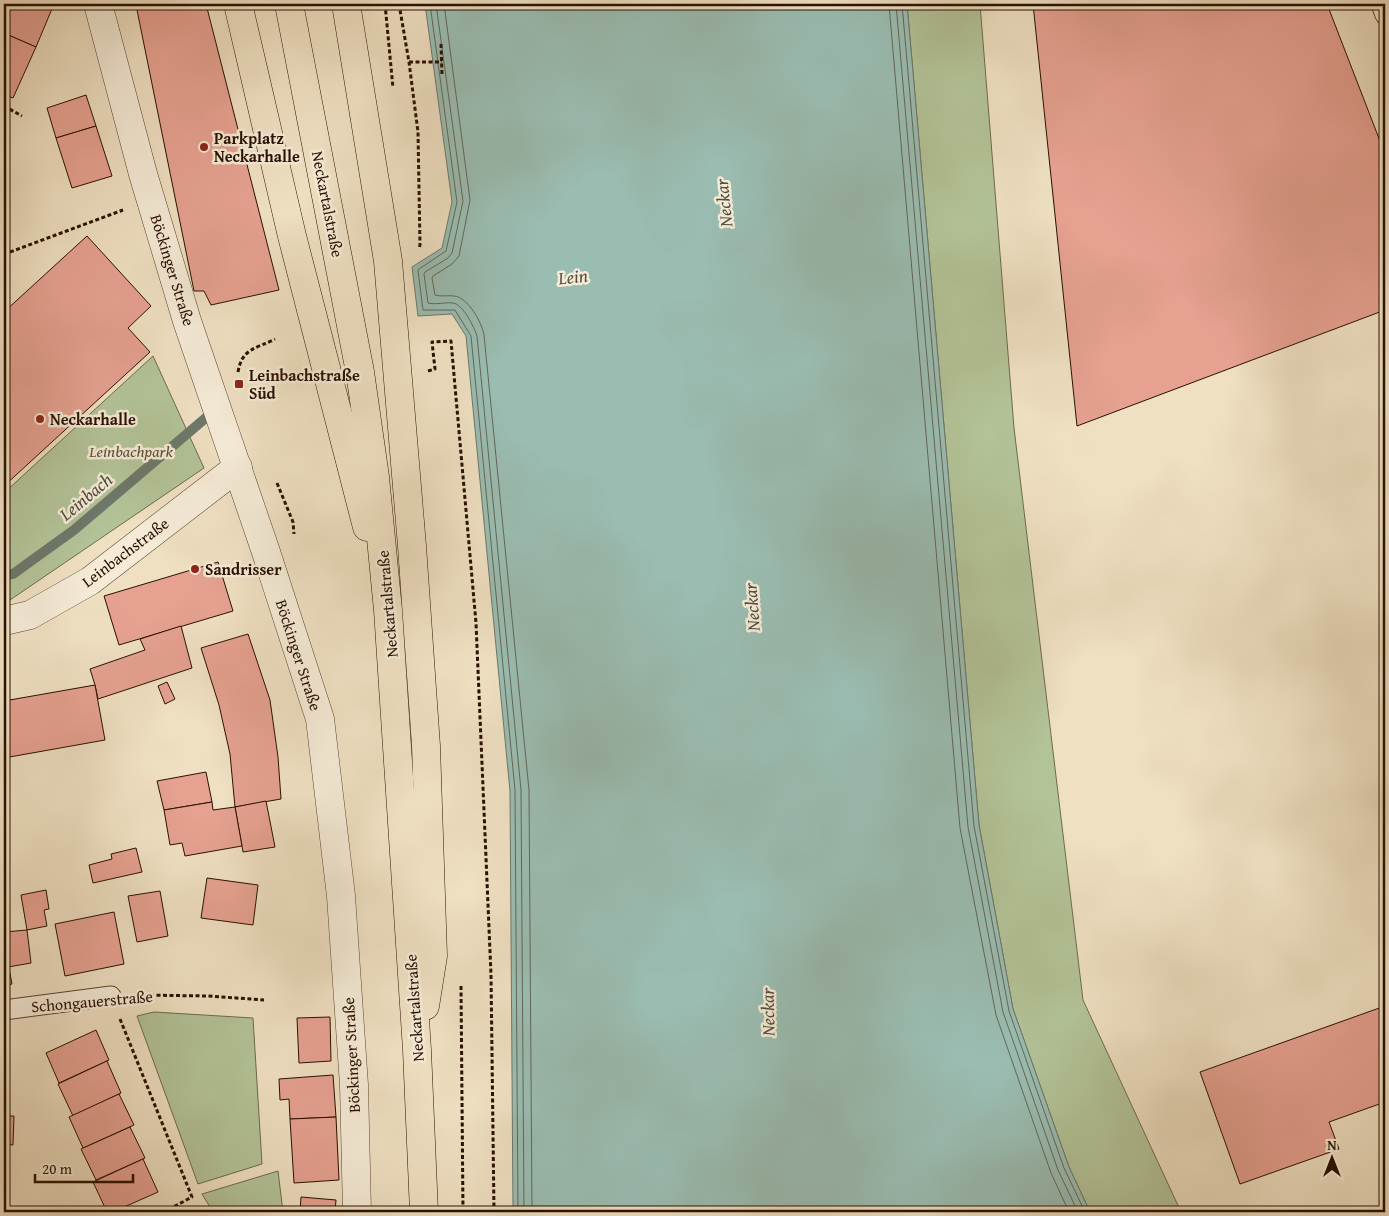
<svg xmlns="http://www.w3.org/2000/svg" width="1389" height="1216" font-family="'Gentium Book Plus',serif">
	<rect width="100%" height="100%" fill="#efe0c2"/>
	<filter id="stains"><feTurbulence type="fractalNoise" baseFrequency=".004" numOctaves="4"/><feColorMatrix values="0 0 0 0 .2 0 0 0 0 .09 0 0 0 0 .02 0 0 0 .5 -.17"/></filter>
	<radialGradient id="worn" r=".72"><stop offset=".6" stop-color="#630" stop-opacity="0"/><stop offset="1" stop-color="#630" stop-opacity=".3"/></radialGradient>
	<!-- green -->
	<g fill="#b3c398" stroke="#6e6a4c">
		<path d="M 907,4 L 980,4 L 1014,428 L 1083,1000 L 1181,1212 L 1090,1212 L 1069,1167 L 1013,1009 L 979,825 Z"/>
		<path d="M 153,356 L 204,468 L 10,600 L 4,601 L 4,493 Z"/>
		<path d="M 154,1012 L 253,1018 L 262,1164 L 198,1184 L 137,1016 Z"/>
		<path d="M 278,1171 L 283,1212 L 213,1212 L 202,1194 Z"/>
	</g>
	<!-- water -->
	<path fill="#9abdb2" stroke="#6d786b" d="M 425,4 L 907,4 L 979,825 L 1013,1009 L 1069,1167 L 1090,1212 L 513,1212 L 510,791 L 466,336 L 452,314 L 418,316 L 412,267 L 442,248 L 452,202 Z"/>
	<g fill="none" stroke-linecap="round" stroke-linejoin="round">
		<!-- shore -->
		<g stroke="#626659" stroke-width="1">
			<path d="M 430,4 L 457,202 L 446,251 L 419,269 L 418,271 L 423,310 L 455,310 L 471,336 L 515,790 L 518,1212"/>
			<path d="M 436,4 L 463,201 L 452,253 L 448,258 L 425,272 L 424,274 L 428,303 C 436,305 445,302 453,303 C 463,304 474,327 477,336 L 521,790 L 524,1212"/>
			<path d="M 444,4 L 470,200 L 459,256 L 452,264 L 433,276 L 432,278 L 435,295 C 441,297 448,295 454,296 C 468,297 482,323 484,335 L 529,790 L 532,1212"/>
			<path d="M 889,4 L 960,828 L 996,1015 L 1051,1173 L 1069,1212"/>
			<path d="M 896,4 L 968,827 L 1003,1012 L 1058,1170 L 1078,1212"/>
			<path d="M 902,4 L 974,826 L 1009,1011 L 1064,1168 L 1085,1212"/>
		</g>
		<!-- stream -->
		<path stroke="#6d786b" stroke-width="10" d="M 4,575 L 13,574 L 74,530 L 208,416"/>
	</g>
	<!-- building -->
	<g fill="#e6a191" stroke="#291000">
		<path d="M 4,4 L 54,4 L 36,47 L 6,34 L 4,38 Z"/>
		<path d="M 141,4 L 206,4 L 279,290 L 211,305 L 204,291 L 194,291 L 136,5 Z"/>
		<path d="M 1033,4 L 1327,4 L 1385,154 L 1385,310 L 1077,426 Z"/>
		<path d="M 6,34 L 36,47 L 13,98 L 4,95 L 4,38 Z"/>
		<path d="M 86,95 L 96,126 L 56,138 L 47,108 Z"/>
		<path d="M 96,126 L 112,176 L 72,188 L 56,138 Z"/>
		<path d="M 87,236 L 151,306 L 128,328 L 150,352 L 4,486 L 4,312 Z"/>
		<path d="M 218,562 L 233,611 L 119,645 L 104,596 Z"/>
		<path d="M 181,626 L 192,668 L 98,699 L 95,685 L 90,669 L 145,650 L 140,639 Z"/>
		<path d="M 248,634 L 270,700 L 278,757 L 281,799 L 235,807 L 230,754 L 219,705 L 201,648 Z"/>
		<path d="M 167,682 L 175,699 L 165,704 L 158,686 Z"/>
		<path d="M 95,685 L 105,740 L 4,758 L 4,701 Z"/>
		<path d="M 206,772 L 212,802 L 164,810 L 157,781 Z"/>
		<path d="M 266,801 L 275,847 L 243,852 L 235,807 Z"/>
		<path d="M 212,802 L 213,810 L 235,807 L 242,846 L 185,856 L 182,843 L 170,845 L 164,810 Z"/>
		<path d="M 136,848 L 142,872 L 93,883 L 89,865 L 112,859 L 111,854 Z"/>
		<path d="M 207,878 L 258,885 L 253,925 L 201,918 Z"/>
		<path d="M 46,890 L 49,909 L 44,910 L 47,926 L 27,930 L 21,895 Z"/>
		<path d="M 160,891 L 168,936 L 137,942 L 128,896 Z"/>
		<path d="M 114,912 L 124,964 L 65,976 L 55,924 Z"/>
		<path d="M 27,930 L 31,963 L 8,967 L 4,942 L 4,932 Z"/>
		<path d="M 4,942 L 12,984 L 4,986 Z"/>
		<path d="M 1385,1006 L 1385,1102 L 1329,1122 L 1339,1149 L 1240,1184 L 1200,1072 Z"/>
		<path d="M 330,1017 L 331,1061 L 299,1063 L 297,1018 Z"/>
		<path d="M 96,1030 L 109,1060 L 59,1083 L 46,1053 Z"/>
		<path d="M 107,1061 L 121,1093 L 73,1116 L 58,1084 Z"/>
		<path d="M 333,1075 L 336,1117 L 290,1119 L 289,1099 L 280,1100 L 279,1079 Z"/>
		<path d="M 119,1094 L 134,1125 L 83,1148 L 69,1117 Z"/>
		<path d="M 4,1116 L 14,1116 L 13,1145 L 4,1144 Z"/>
		<path d="M 336,1117 L 339,1180 L 294,1183 L 290,1119 Z"/>
		<path d="M 130,1127 L 145,1158 L 96,1180 L 81,1149 Z"/>
		<path d="M 143,1159 L 158,1192 L 113,1212 L 107,1212 L 93,1182 Z"/>
		<path d="M 301,1197 L 336,1200 L 335,1212 L 300,1212 Z"/>
	</g>
	<g fill="none" stroke-linecap="round" stroke-linejoin="round">
		<!-- service casing -->
		<g stroke="#5a4430" stroke-width="21">
			<g id="service">
				<path d="M 1381,4 L 1385,15"/>
				<path d="M 4,1010 L 111,996"/>
			</g>
		</g>
		<!-- minor casing -->
		<g stroke="#5a4430" stroke-width="29">
			<g id="minor">
				<path d="M 98,4 L 143,174 L 187,321 L 266,552 L 320,719 L 341,896 L 354,1085 L 357,1212"/>
				<path d="M 4,621 L 30,615 L 90,581 L 238,467"/>
			</g>
		</g>
		<!-- primary casing -->
		<g stroke="#291000" stroke-width="29">
			<g id="primary">
				<path d="M 238,4 L 292,236 L 367,527"/>
				<path d="M 289,4 L 360,372 L 375,477 L 388,610 L 417,1050 L 424,1212"/>
				<path d="M 346,4 L 388,261 L 412,546 L 426,746 L 433,956 L 425,1006"/>
			</g>
		</g>
		<!-- path -->
		<g stroke="#291000" stroke-width="3" stroke-dasharray="4 2.5" stroke-linecap="butt">
			<path d="M 385,4 L 393,88"/>
			<path d="M 399,4 L 409,62 L 418,132 L 420,245 L 419,249"/>
			<path d="M 441,44 L 442,75"/>
			<path d="M 409,62 L 442,62"/>
			<path d="M 4,106 L 22,116"/>
			<path d="M 10,252 L 123,210"/>
			<path d="M 428,371 L 435,369 L 432,342 L 451,341 L 476,623 L 491,975 L 494,1212"/>
			<path d="M 238,372 C 242,348 256,349 275,339"/>
			<path d="M 277,483 L 293,522 L 294,534"/>
			<path d="M 461,986 L 463,1212"/>
			<path d="M 137,995 L 209,996 L 264,1000"/>
			<path d="M 120,1019 L 192,1197 L 164,1212"/>
		</g>
		<!-- service -->
		<use href="#service" stroke="#f5ebd7" stroke-width="19"/>
		<!-- minor -->
		<use href="#minor" stroke="#f5ebd7" stroke-width="28"/>
		<!-- primary -->
		<use href="#primary" stroke="#efe0c2" stroke-width="28"/>
	</g>
	<!-- markers -->
	<g fill="#8f2418" stroke="#f5ebd7" stroke-width="2">
		<circle cx="204" cy="147" r="5"/>
		<rect x="234" y="379" width="10" height="10" rx="2.5"/>
		<circle cx="40" cy="419" r="5"/>
		<circle cx="195" cy="569" r="5"/>
	</g>
	<g text-anchor="middle" stroke-width="5" stroke-linejoin="round" paint-order="stroke">
		<!-- poi labels -->
		<g font-size="16" font-weight="bold" fill="#291000" stroke="#f5ebd7" text-anchor="start">
			<text x="214" y="144">Parkplatz<tspan x="214" dy="18">Neckarhalle</tspan></text>
			<text x="249" y="381">Leinbachstraße<tspan x="249" dy="18">Süd</tspan></text>
			<text x="50" y="425">Neckarhalle</text>
			<text x="205" y="575">Sandrisser</text>
		</g>
		<!-- street labels -->
		<g font-size="16" fill="#291000" stroke="#f5ebd7">
			<text transform="translate(328 204) rotate(79)" y="6">Neckartalstraße</text>
			<text transform="translate(173 270) rotate(73)" y="6">Böckinger Straße</text>
			<text transform="translate(125 552) rotate(-37)" y="6">Leinbachstraße</text>
			<text transform="translate(387 604) rotate(-95)" y="6">Neckartalstraße</text>
			<text transform="translate(299 655) rotate(72)" y="6">Böckinger Straße</text>
			<text transform="translate(92 1001) rotate(-5)" y="6">Schongauerstraße</text>
			<text transform="translate(414 1008) rotate(-94)" y="6">Neckartalstraße</text>
			<text transform="translate(351 1055) rotate(-93)" y="6">Böckinger Straße</text>
		</g>
		<!-- park labels -->
		<g font-size="16" font-style="italic" fill="#594f35" stroke="#f5ebd7">
			<text x="131" y="457">Leinbachpark</text>
		</g>
		<!-- water labels -->
		<g font-size="18" font-style="italic" fill="#514d3e" stroke="#f5ebd7">
			<text transform="translate(724 203) rotate(-96)" y="6">Neckar</text>
			<text transform="translate(573 277) rotate(-6)" y="6">Lein</text>
			<text transform="translate(86 497) rotate(-40)" y="6">Leinbach</text>
			<text transform="translate(752 607) rotate(-94)" y="6">Neckar</text>
			<text transform="translate(768 1012) rotate(-91)" y="6">Neckar</text>
		</g>
	</g>
	<!-- margin -->
	<rect width="1389" height="1216" fill="none" stroke="#efe0c2" stroke-width="20"/>
	<rect x="5" y="5" width="1379" height="1206" fill="none" stroke="#291000" stroke-width="2.5"/>
	<rect x="10" y="10" width="1369" height="1196" fill="none" stroke="#291000"/>
	<!-- north arrow -->
	<g transform="translate(1332 1158)" stroke="#f5ebd7" stroke-width="4" paint-order="stroke">
	<path d="M0-4L9 19L0 12L-9 19Z" fill="#291000"/>
	<text y="-8" font-size="14" font-weight="bold" text-anchor="middle" fill="#291000">N</text>
	</g>
	<!-- scale -->
	<path d="M35 1174v8h98v-8" fill="none" stroke="#291000" stroke-width="2.5"/>
	<text x="42" y="1174" font-size="15" fill="#291000" stroke="#f5ebd7" stroke-width="4" paint-order="stroke">20 m</text>
	<rect width="100%" height="100%" filter="url(#stains)"/>
	<rect width="100%" height="100%" fill="url(#worn)"/>
</svg>
